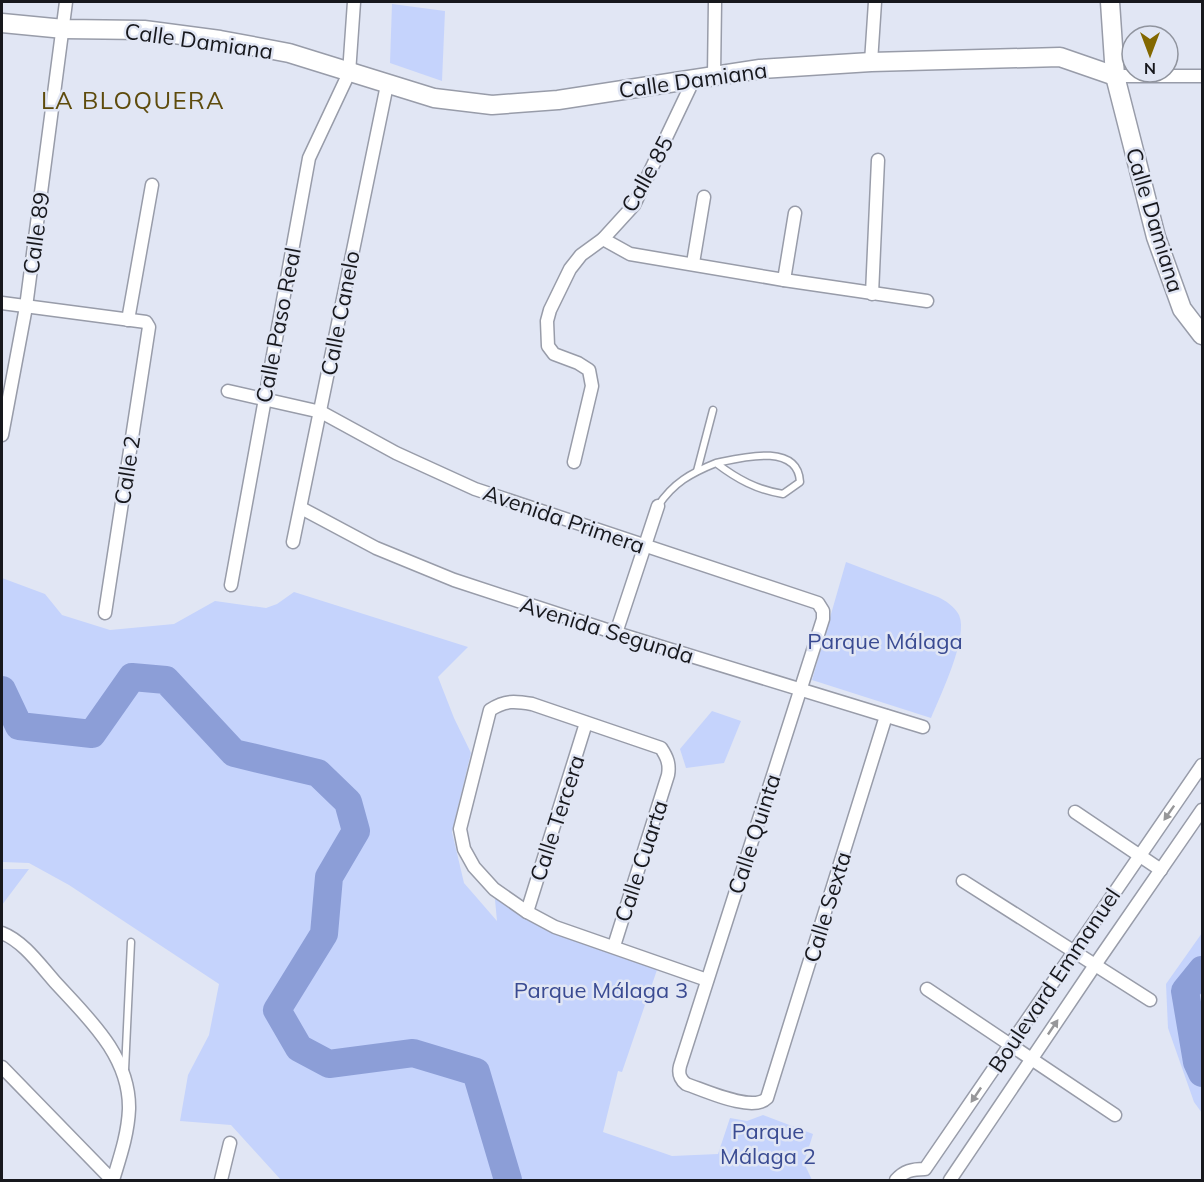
<svg xmlns="http://www.w3.org/2000/svg" width="1204" height="1182" font-family="Mulish,sans-serif">
	<rect width="100%" height="100%" fill="#e1e6f4"/>
	<!-- green -->
	<g fill="#c5d3fc">
		<path d="M 392,4 L 445,11 L 442,81 L 390,63 Z"/>
		<path d="M 846,562 L 938,597 C 946,601 954,606 959,615 C 969,637 940,696 931,718 L 812,680 Z"/>
		<path d="M 2,578 L 45,594 L 62,615 L 110,630 L 174,624 L 215,601 L 266,608 L 277,604 L 294,592 L 468,647 L 438,677 L 454,718 L 471,753 L 452,832 L 464,883 L 497,921 L 494,889 L 527,912 L 659,964 L 622,1072 L 618,1071 L 603,1132 L 672,1156 L 718,1154 L 730,1118 L 747,1121 L 763,1115 L 813,1134 L 804,1163 L 812,1180 L 281,1180 L 231,1125 L 180,1121 L 188,1075 L 209,1035 L 219,984 L 69,885 L 29,863 L 2,862 Z"/>
		<path d="M 712,711 L 741,721 L 724,763 L 686,768 L 680,749 Z"/>
		<path d="M 2,869 L 29,869 L 2,905 Z"/>
		<path d="M 1202,933 L 1202,1113 L 1194,1102 L 1168,1028 L 1166,984 Z"/>
	</g>
	<g fill="none" stroke-linecap="round" stroke-linejoin="round">
		<!-- river -->
		<g stroke="#8c9ed7" stroke-width="28">
			<path d="M 2,690 L 19,726 L 92,734 L 132,677 L 166,680 L 234,753 L 318,773 L 348,802 L 356,831 L 329,877 L 324,934 L 277,1010 L 299,1048 L 329,1064 L 413,1053 L 476,1072 L 508,1180"/>
			<path d="M 1202,970 L 1185,991 L 1197,1062 L 1202,1073"/>
		</g>
		<!-- lane casing -->
		<g stroke="#989ca9" stroke-width="9">
			<g id="lane">
				<path d="M 697,471 L 713,410"/>
				<path d="M 658,506 C 673,483 691,473 716,463 C 737,479 757,490 783,494 L 800,482 C 798,442 740,458 716,463"/>
				<path d="M 125,1070 L 131,942"/>
			</g>
		</g>
		<!-- street casing -->
		<g stroke="#989ca9" stroke-width="15">
			<g id="street">
				<path d="M 871,62 L 875,2"/>
				<path d="M 714,75 L 715,2"/>
				<path d="M 1115,76 L 1202,76"/>
				<path d="M 603,239 L 630,254 L 784,280 L 927,301"/>
				<path d="M 693,263 L 704,197"/>
				<path d="M 784,280 L 795,213"/>
				<path d="M 872,294 L 878,160"/>
				<path d="M 2,303 L 146,322 L 149,327 L 105,613"/>
				<path d="M 128,320 L 152,185"/>
				<path d="M 228,391 L 321,412 L 396,453 L 475,489 L 818,603 L 823,611 L 823,619 L 680,1066 C 678,1074 680,1079 686,1084 C 704,1090 753,1113 767,1098 L 886,716"/>
				<path d="M 2,435 L 26,307 L 66,2"/>
				<path d="M 574,462 L 592,386 L 589,370 L 578,363 L 554,354 L 548,346 L 547,321 L 550,310 L 570,269 L 581,255 L 603,239 L 634,205 L 694,79"/>
				<path d="M 301,508 L 376,548 L 454,580 L 616,633 L 923,727"/>
				<path d="M 293,542 L 387,85"/>
				<path d="M 231,585 L 309,158 L 349,73 L 354,2"/>
				<path d="M 616,633 L 658,506"/>
				<path d="M 1075,812 L 1161,870"/>
				<path d="M 963,881 L 1150,1000"/>
				<path d="M 527,912 L 586,723"/>
				<path d="M 2,933 C 23,941 40,965 55,982 C 88,1018 130,1056 129,1109 C 128,1134 120,1157 113,1180"/>
				<path d="M 614,946 L 668,775 C 670,764 667,757 661,748 L 532,704 C 515,701 505,700 490,710 L 460,829 L 464,849 L 474,867 L 494,889 L 527,912 L 555,927 L 707,980"/>
				<path d="M 927,989 L 1115,1115"/>
				<path d="M 2,1067 L 112,1180"/>
				<path d="M 221,1180 L 230,1143"/>
				<path d="M 896,1180 C 904,1171 912,1169 925,1169 L 1202,765"/>
				<path d="M 950,1180 L 1095,965 L 1202,810"/>
			</g>
		</g>
		<!-- secondary casing -->
		<g stroke="#989ca9" stroke-width="21">
			<g id="secondary">
				<path d="M 1110,2 L 1115,76 L 1156,237 L 1182,309 L 1202,335"/>
				<path d="M 2,23 L 64,29 L 144,30 L 220,40 L 289,53 L 434,98 L 492,105 L 558,100 L 760,69 L 871,62 L 1060,57 L 1115,76"/>
			</g>
		</g>
		<!-- lane -->
		<use href="#lane" stroke="#fff" stroke-width="6"/>
		<!-- street -->
		<use href="#street" stroke="#fff" stroke-width="12"/>
		<!-- secondary -->
		<use href="#secondary" stroke="#fff" stroke-width="18"/>
	</g>
	<!-- one-way arrows -->
	<defs><path id="oneway-solid" d="M-6-.8H1V-3.2L6.5 0L1 3.2V.8H-6Z" transform="scale(1.5)"/></defs>
	<g fill="#979799">
		<use href="#oneway-solid" transform="translate(1169 813) rotate(125)"/>
		<use href="#oneway-solid" transform="translate(1053 1027) rotate(-56)"/>
		<use href="#oneway-solid" transform="translate(976 1095) rotate(124)"/>
	</g>
	<g text-anchor="middle" stroke-width="5" stroke-linejoin="round" paint-order="stroke">
		<!-- street labels -->
		<g font-size="22" fill="#17181d" stroke="#e1e6f4">
			<text transform="translate(199 41) rotate(8)" y="8">Calle Damiana</text>
			<text transform="translate(693 80) rotate(-8)" y="8">Calle Damiana</text>
			<text transform="translate(647 174) rotate(-61)" y="8">Calle 85</text>
			<text transform="translate(1155 220) rotate(73)" y="8">Calle Damiana</text>
			<text transform="translate(36 233) rotate(-82)" y="8">Calle 89</text>
			<text transform="translate(340 313) rotate(-79)" y="8">Calle Canelo</text>
			<text transform="translate(278 325) rotate(-79)" y="8">Calle Paso Real</text>
			<text transform="translate(127 470) rotate(-81)" y="8">Calle 2</text>
			<text transform="translate(564 519) rotate(19)" y="8">Avenida Primera</text>
			<text transform="translate(607 630) rotate(17)" y="8">Avenida Segunda</text>
			<text transform="translate(557 818) rotate(-72)" y="8">Calle Tercera</text>
			<text transform="translate(754 834) rotate(-72)" y="8">Calle Quinta</text>
			<text transform="translate(641 861) rotate(-72)" y="8">Calle Cuarta</text>
			<text transform="translate(827 907) rotate(-73)" y="8">Calle Sexta</text>
			<text transform="translate(1054 980) rotate(-56)" y="8">Boulevard Emmanuel</text>
		</g>
		<!-- park labels -->
		<g font-size="22" fill="#3a4b92" stroke="#e1e6f4">
			<text x="885" y="649">Parque Málaga</text>
			<text x="601" y="998">Parque Málaga 3</text>
			<text x="768" y="1139">Parque<tspan x="768" dy="25">Málaga 2</tspan></text>
		</g>
		<!-- neighbourhood labels -->
		<g font-size="24" letter-spacing="1.5" fill="#5e4b0c" stroke="#e1e6f4">
			<text x="133" y="109">LA BLOQUERA</text>
		</g>
	</g>
	<!-- border -->
	<rect width="1204" height="1182" fill="none" stroke="#17181d" stroke-width="6"/>
	<!-- north arrow -->
	<g transform="translate(1150 54) rotate(180)"><circle r="28" fill="#e1e6f4" stroke="#90949e" stroke-width="1.5"/>
	<path d="M0-4.5L10 22L0 15L-10 22Z" fill="#836800"/>
	<text y="-9" font-size="16" font-weight="bold" text-anchor="middle" fill="#17181d">N</text>
	</g>
</svg>
